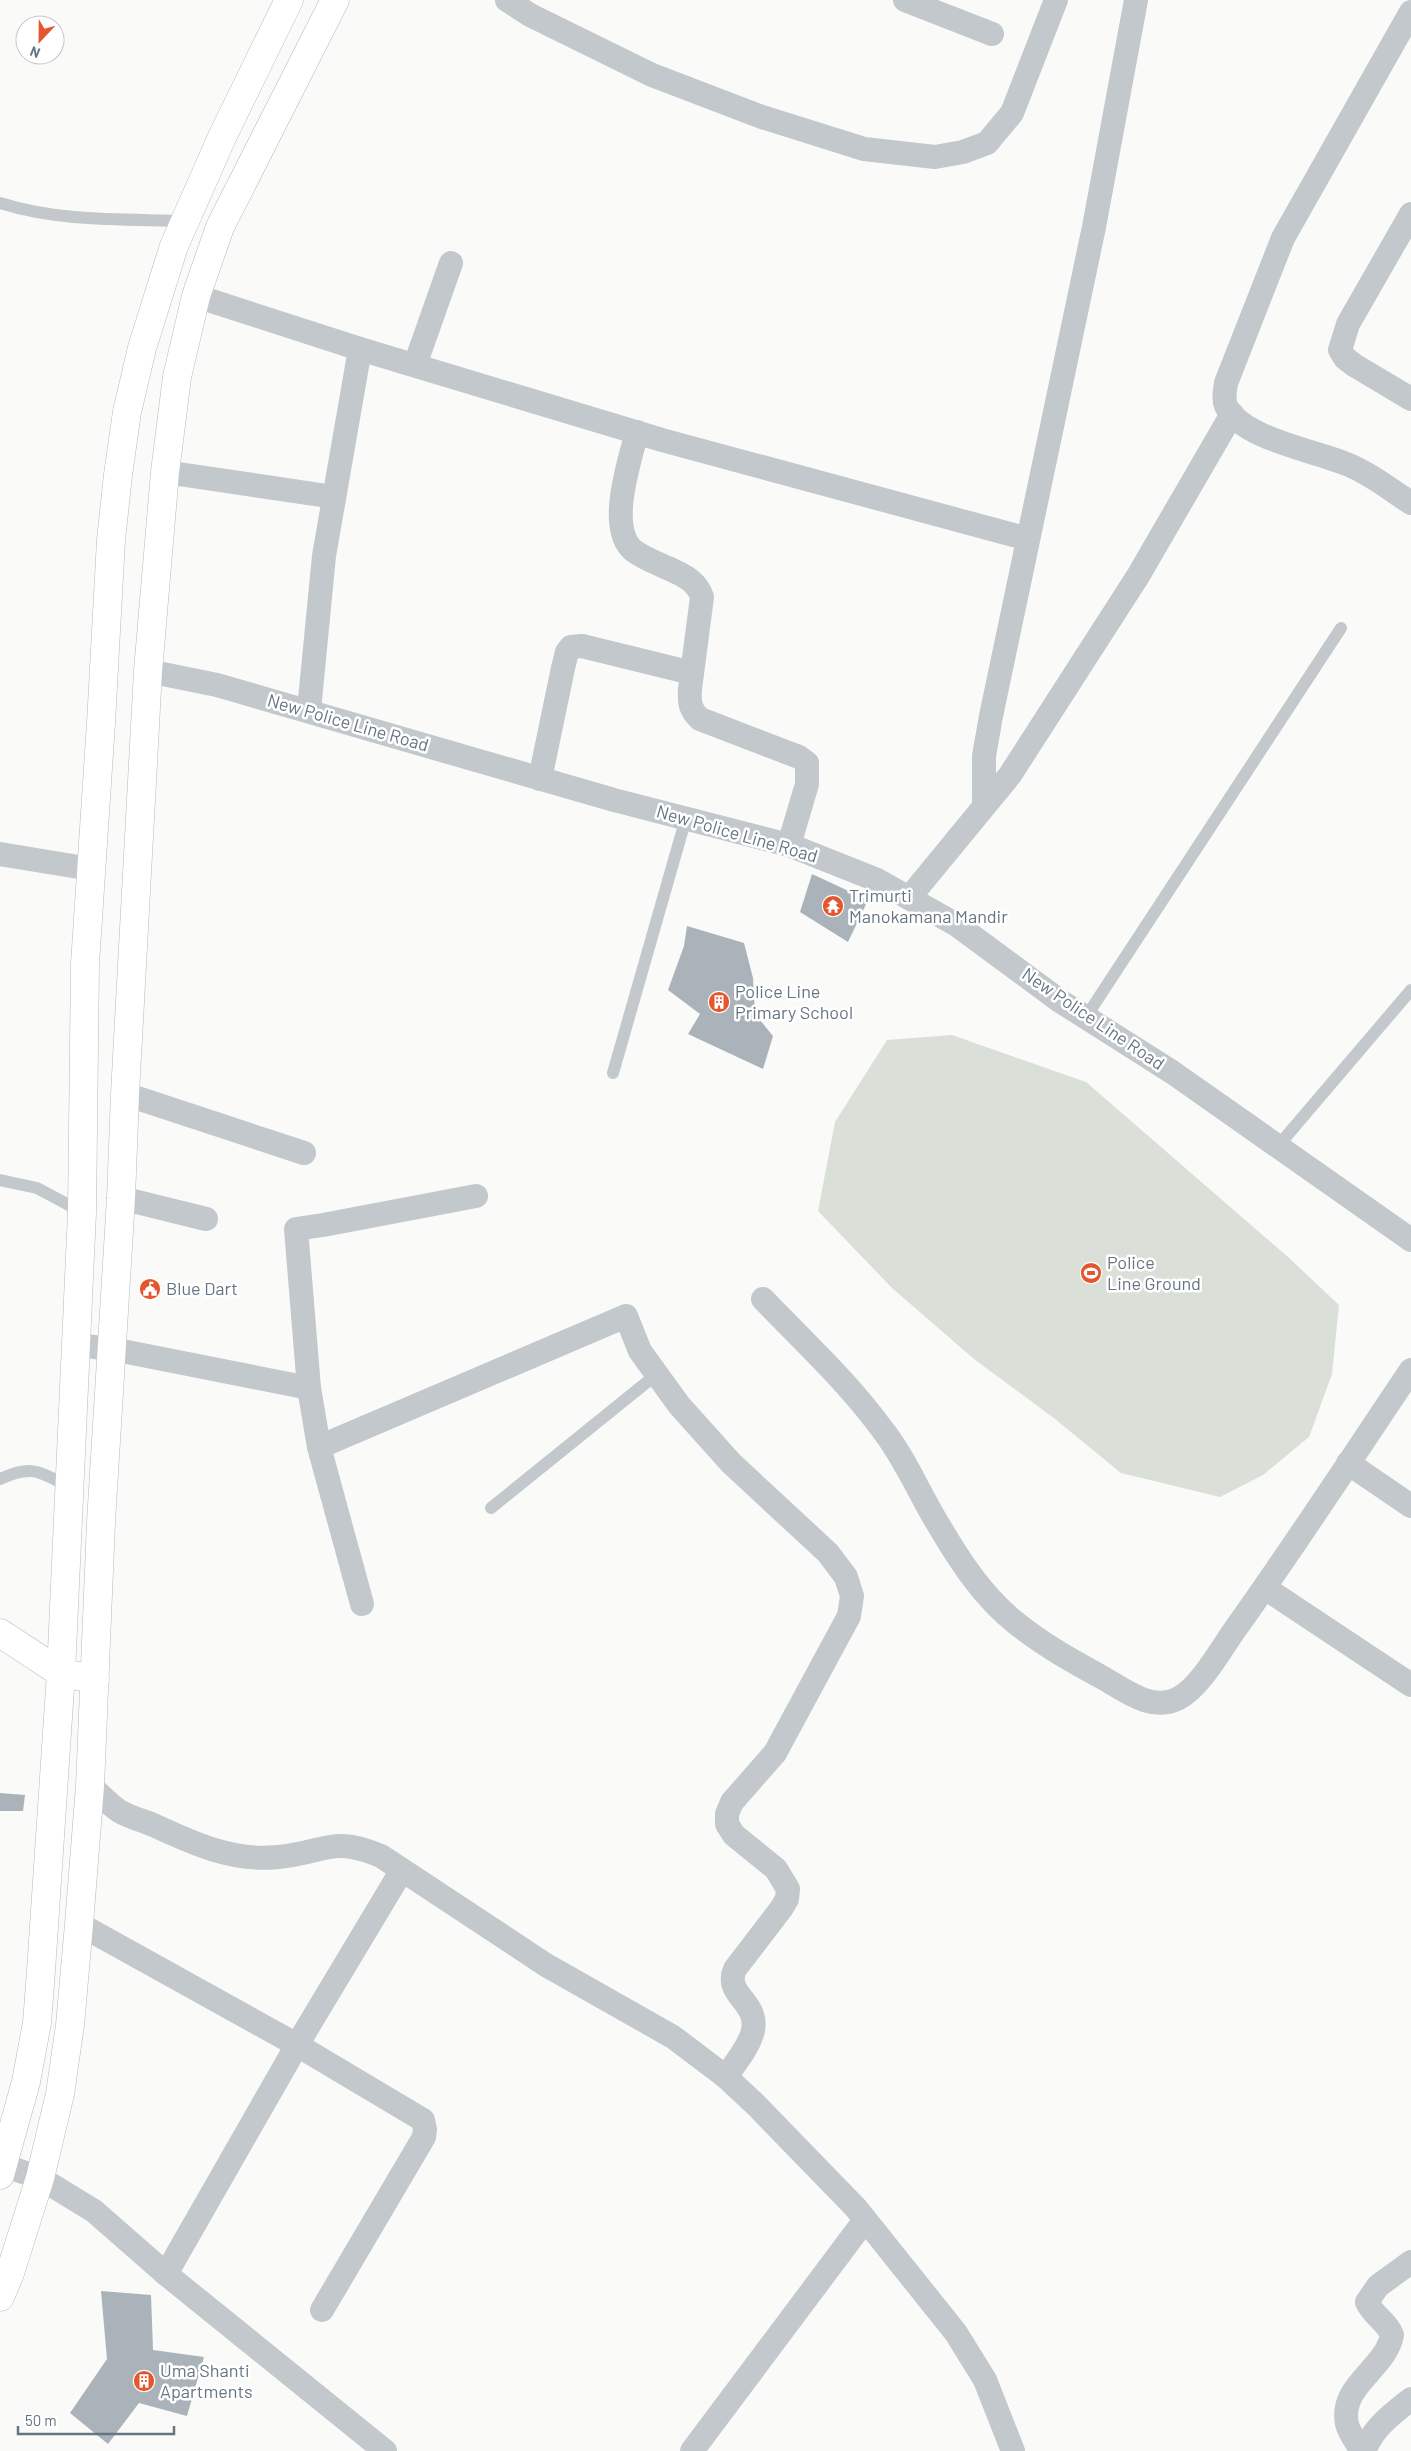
<svg xmlns="http://www.w3.org/2000/svg" width="1411" height="2451" font-family="Barlow,sans-serif">
	<rect width="100%" height="100%" fill="#fafaf8"/>
	<!-- green -->
	<path fill="#dadfd7" d="M 952,1035 L 1086,1082 L 1288,1257 L 1339,1305 L 1332,1374 L 1309,1437 L 1263,1475 L 1220,1497 L 1121,1473 L 1055,1419 L 974,1359 L 892,1288 L 818,1211 L 835,1122 L 887,1040 Z"/>
	<!-- building -->
	<g fill="#aab3b9">
		<path d="M 812,874 L 868,900 L 848,942 L 800,912 Z"/>
		<path d="M 687,926 L 744,943 L 753,978 L 755,1014 L 773,1036 L 763,1069 L 688,1034 L 700,1014 L 668,990 L 684,946 Z"/>
		<path d="M 0,1793 L 25,1795 L 23,1811 L 0,1811 Z"/>
		<path d="M 101,2291 L 151,2295 L 153,2350 L 204,2357 L 187,2416 L 139,2403 L 108,2444 L 70,2413 L 107,2359 Z"/>
	</g>
	<g fill="none" stroke-linecap="round" stroke-linejoin="round">
		<!-- secondary casing -->
		<g stroke="#b3babf" stroke-width="29">
			<path id="secondary" d="M 0,1633 L 61,1673 L 95,1679"/>
		</g>
		<!-- primary casing -->
		<g stroke="#b5babe" stroke-width="29">
			<g id="primary">
				<path d="M 0,2175 L 26,2082 L 37,2023 L 41,1971 L 61,1673 L 82,1212 L 85,964 L 101,723 L 111,540 L 118,475 L 127,412 L 142,348 L 174,246 L 223,135 L 289,0"/>
				<path d="M 0,2297 L 10,2273 L 40,2178 L 60,2094 L 70,2025 L 79,1924 L 90,1786 L 101,1522 L 121,1198 L 125,1094 L 148,671 L 165,472 L 177,377 L 196,296 L 220,227 L 335,0"/>
			</g>
		</g>
		<!-- lane -->
		<g stroke="#c3c8cc" stroke-width="12">
			<path d="M 0,203 C 60,222 122,219 184,221"/>
			<path d="M 1086,1017 L 1341,628"/>
			<path d="M 613,1073 L 686,818"/>
			<path d="M 1278,1146 L 1411,990"/>
			<path d="M 0,1180 L 37,1188 L 82,1212"/>
			<path d="M 0,1479 C 33,1464 39,1472 70,1487"/>
			<path d="M 491,1508 L 657,1374"/>
		</g>
		<!-- street -->
		<g stroke="#c3c8cc" stroke-width="24">
			<path d="M 507,0 L 530,15 L 652,75 L 762,117 L 864,149 L 935,157 L 963,152 L 987,143 L 1012,113 L 1056,0"/>
			<path d="M 905,0 L 992,34"/>
			<path d="M 1411,12 L 1283,238 L 1226,383 C 1225,391 1223,398 1226,406 C 1242,439 1317,451 1349,465 C 1371,474 1391,490 1411,503"/>
			<path d="M 1411,214 L 1348,324 L 1340,350 L 1345,358 L 1354,365 L 1411,399"/>
			<path d="M 196,296 L 360,349 L 662,440 L 1028,539"/>
			<path d="M 415,365 L 451,263"/>
			<path d="M 637,432 C 630,460 606,529 634,551 C 645,559 659,564 672,570 C 685,576 697,582 702,597 L 690,689 C 689,702 690,710 700,719 L 799,757 L 807,763 L 807,784 L 789,845"/>
			<path d="M 165,472 L 334,497"/>
			<path d="M 148,671 L 217,685 L 614,800 L 789,845 L 877,880 L 957,925 L 1060,1001 L 1172,1072 L 1411,1240"/>
			<path d="M 309,710 L 324,556 L 360,349"/>
			<path d="M 540,779 L 563,668 L 567,652 L 571,647 L 582,646 L 692,673"/>
			<path d="M 984,806 L 984,756 L 991,716 L 1094,227 L 1136,0"/>
			<path d="M 0,854 L 91,869"/>
			<path d="M 909,898 L 1010,775 L 1138,576 L 1232,414"/>
			<path d="M 125,1094 L 304,1153"/>
			<path d="M 121,1198 L 206,1219"/>
			<path d="M 763,1299 C 803,1341 848,1382 882,1429 C 905,1458 919,1493 938,1524 C 959,1560 983,1597 1016,1623 C 1043,1645 1074,1662 1105,1679 C 1127,1692 1153,1712 1179,1698 C 1201,1686 1221,1649 1236,1628 C 1296,1544 1353,1456 1411,1370"/>
			<path d="M 76,1345 L 112,1349 L 309,1388"/>
			<path d="M 319,1447 L 626,1316 L 640,1351 L 679,1405 L 731,1463 L 828,1553 L 846,1577 L 852,1596 L 849,1616 L 775,1753 L 732,1802 L 727,1814 L 727,1824 L 734,1835 L 776,1869 L 788,1889 L 787,1899 L 781,1909 L 735,1969 C 723,1996 762,2002 752,2034 C 747,2050 735,2063 726,2077"/>
			<path d="M 1348,1463 L 1411,1506"/>
			<path d="M 1265,1588 L 1411,1685"/>
			<path d="M 362,1604 L 319,1447 L 309,1388 L 296,1229 L 323,1225 L 476,1196"/>
			<path d="M 90,1786 C 100,1794 109,1804 119,1811 C 129,1817 141,1820 151,1824 C 192,1843 232,1862 278,1857 C 325,1853 331,1835 381,1856 L 546,1965 L 673,2037 L 726,2077 L 757,2106 L 856,2208 L 956,2333 L 985,2380 L 1013,2451"/>
			<path d="M 79,1924 L 297,2045 L 423,2120 L 425,2129 L 424,2137 L 322,2310"/>
			<path d="M 3,2165 L 40,2178 L 94,2211 L 166,2274 L 385,2451"/>
			<path d="M 166,2274 L 297,2045 L 402,1870"/>
			<path d="M 692,2451 L 865,2220"/>
			<path d="M 1362,2451 C 1357,2443 1349,2433 1347,2424 C 1339,2385 1386,2369 1392,2335 C 1387,2321 1373,2316 1367,2302 L 1378,2286 L 1411,2262"/>
			<path d="M 1364,2451 C 1374,2427 1391,2415 1411,2399"/>
		</g>
		<!-- secondary -->
		<use href="#secondary" stroke="#fff" stroke-width="28"/>
		<!-- primary -->
		<use href="#primary" stroke="#fff" stroke-width="28"/>
	</g>
	<!-- icons -->
	<defs>
		<g id="temple-disc" transform="scale(1.125)"><circle r="9.5" fill="#e4572e" stroke="#fff"/><path d="M0-6L5-2H3V0L6.5 2.5H4V6H1.5V3h-3V6H-4V2.5H-6.5L-3 0V-2H-5Z" fill="#fff"/></g>
		<g id="building-disc" transform="scale(1.125)"><circle r="9.5" fill="#e4572e" stroke="#fff"/><path d="M-4-6H4V6H1V3H-1V6H-4ZM-2.5-4.3h1.7v1.8h-1.7ZM.8-4.3h1.7v1.8H.8ZM-2.5-1h1.7V.8h-1.7ZM.8-1h1.7V.8H.8Z" fill="#fff"/></g>
		<g id="stadium-disc" transform="scale(1.125)"><circle r="9.5" fill="#e4572e" stroke="#fff"/><path d="M0-5a6.5 5 0 1 0 0 10a6.5 5 0 1 0 0-10ZM-3.5-1.8h7v3.6h-7Z" fill="#fff"/></g>
		<g id="civic-disc" transform="scale(1.125)"><circle r="9.5" fill="#e4572e" stroke="#fff"/><path d="M-.6-6.5H3V-4.5H.6V-3L4-1V1h2V6H-6V1h2V-1L-.6-3ZM-1.2 2.5V6h2.4V2.5Z" fill="#fff"/></g>
	</defs>
	<g fill-rule="evenodd">
		<use href="#temple-disc" x="833" y="906"/>
		<use href="#building-disc" x="719" y="1002"/>
		<use href="#stadium-disc" x="1091" y="1273"/>
		<use href="#civic-disc" x="150" y="1289"/>
		<use href="#building-disc" x="144" y="2381"/>
	</g>
	<g text-anchor="middle" stroke-width="5" stroke-linejoin="round" paint-order="stroke">
		<!-- street labels -->
		<g font-size="18" fill="#657683" stroke="#fff">
			<text transform="translate(348 723) rotate(16)" y="6">New Police Line Road</text>
			<text transform="translate(737 834) rotate(16)" y="6">New Police Line Road</text>
			<text transform="translate(1093 1019) rotate(34)" y="6">New Police Line Road</text>
		</g>
		<!-- poi labels -->
		<g font-size="18" fill="#657683" stroke="#fff" text-anchor="start">
			<text x="849" y="902">Trimurti<tspan x="849" dy="21">Manokamana Mandir</tspan></text>
			<text x="735" y="998">Police Line<tspan x="735" dy="21">Primary School</tspan></text>
			<text x="1107" y="1269">Police<tspan x="1107" dy="21">Line Ground</tspan></text>
			<text x="166" y="1295">Blue Dart</text>
			<text x="160" y="2377">Uma Shanti<tspan x="160" dy="21">Apartments</tspan></text>
		</g>
	</g>
	<!-- north arrow -->
	<g transform="translate(40 40) rotate(202)"><circle r="24" fill="#ffffff" stroke="#c1c8cd"/>
	<path d="M0-4L9 19L0 12L-9 19Z" fill="#e4572e"/>
	<text y="-8" font-size="14" font-weight="bold" text-anchor="middle" fill="#657683">N</text>
	</g>
	<!-- scale -->
	<path d="M18 2426v8h156v-8" fill="none" stroke="#657683" stroke-width="2.5"/>
	<text x="25" y="2426" font-size="15" fill="#657683" stroke="#ffffff" stroke-width="4" paint-order="stroke">50 m</text>
</svg>
